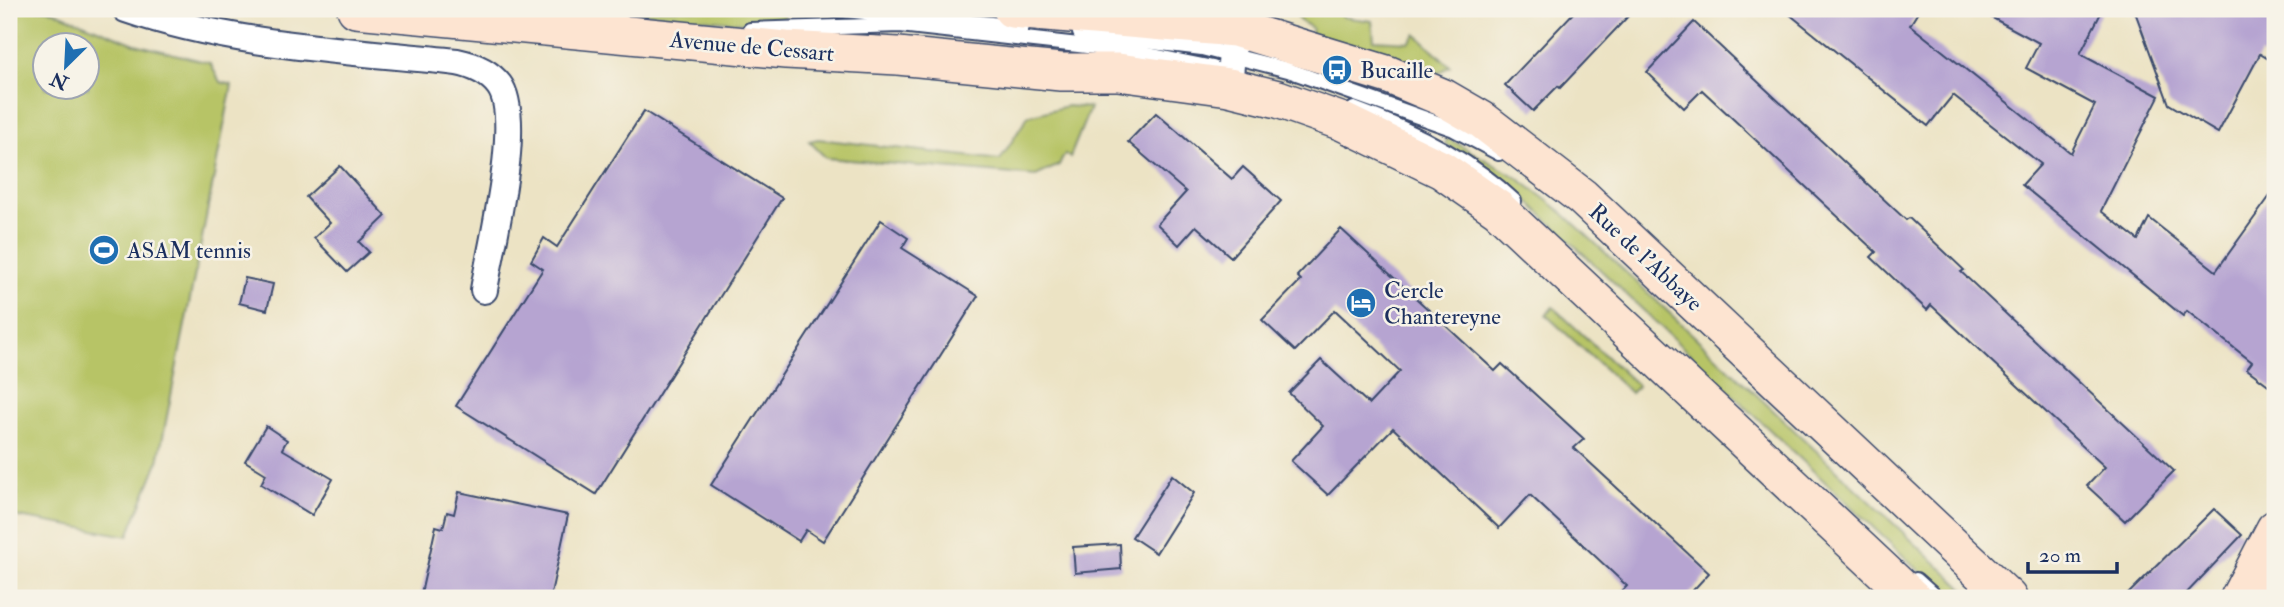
<svg xmlns="http://www.w3.org/2000/svg" width="2284" height="607" font-family="'IM FELL Double Pica',serif">
	<rect width="100%" height="100%" fill="#f7f3e8"/>
	<filter id="ink" filterUnits="userSpaceOnUse"><feTurbulence type="fractalNoise" baseFrequency=".0143" numOctaves="2"/><feDisplacementMap in="SourceGraphic" scale="14" xChannelSelector="R" yChannelSelector="G"/><feConvolveMatrix kernelMatrix="1 2 1 2 8 2 1 2 1" color-interpolation-filters="sRGB"/></filter>
	<filter id="wash" filterUnits="userSpaceOnUse"><feTurbulence type="fractalNoise" baseFrequency=".00686" numOctaves="4" result="noise"/><feDisplacementMap in="SourceGraphic" scale="28" xChannelSelector="R" yChannelSelector="G"/><feGaussianBlur stdDeviation="1.57" result="paint"/><feColorMatrix in="noise" values="0 0 0 0 0 0 0 0 0 0 0 0 0 0 0 0 0 1.4 0 .05"/><feComposite in="paint" operator="in"/></filter>
	<g filter="url(#wash)">
		<rect width="100%" height="100%" fill="#ece3c4"/>
		<!-- green -->
		<g fill="#b7c466" stroke="#697a62" stroke-width="2" fill-rule="evenodd">
			<path d="M 9,9 L 48,9 L 135,44 L 210,63 L 220,82 L 232,85 L 158,462 L 128,536 L 13,516 L 17,492 L 9,490 ZM 46,46 L 88,46 L 88,88 L 46,88 Z"/>
			<path d="M 605,9 L 759,9 L 785,14 L 785,19 L 753,24 Z"/>
			<path d="M 1295,9 L 1343,9 L 1342,17 L 1372,21 L 1374,40 L 1409,42 L 1416,34 L 1450,66 L 1435,75 L 1310,36 L 1312,28 L 1299,20 Z"/>
			<path d="M 1067,106 L 1090,108 L 1070,157 L 1065,154 L 1059,165 L 1036,176 L 826,158 L 809,141 L 818,139 L 1000,160 L 1028,116 Z"/>
			<path d="M 1447,138 L 1518,178 L 1563,213 L 1973,598 L 1948,598 L 1518,192 L 1484,166 L 1445,144 Z"/>
			<path d="M 1553,307 L 1638,386 L 1631,393 L 1546,315 Z"/>
		</g>
		<g id="blocks">
			<!-- building -->
			<g fill="#b6a4d1">
				<path d="M 1577,9 L 1635,9 L 1560,88 L 1558,86 L 1533,111 L 1505,85 Z"/>
				<path d="M 1783,9 L 1920,9 L 1910,25 L 2071,153 L 2095,105 L 2026,68 L 2039,43 L 1976,9 L 2103,9 L 2080,54 L 2159,96 L 2101,211 L 2138,240 L 2149,218 L 2216,271 L 2275,189 L 2275,390 L 2247,369 L 2252,362 L 2187,311 L 2183,316 L 2022,185 L 2041,164 L 1953,95 L 1928,126 Z"/>
				<path d="M 2134,9 L 2261,9 L 2275,16 L 2275,63 L 2260,54 L 2218,133 L 2169,104 Z"/>
				<path d="M 1694,22 L 1906,220 L 1909,218 L 1964,270 L 1961,272 L 2174,471 L 2125,521 L 2087,486 L 2105,467 L 1931,305 L 1927,310 L 1871,257 L 1876,252 L 1702,90 L 1684,108 L 1647,72 Z"/>
				<path d="M 644,111 L 782,198 L 596,494 L 456,406 L 543,269 L 531,261 L 544,238 L 557,247 Z"/>
				<path d="M 1156,113 L 1232,179 L 1243,167 L 1281,201 L 1231,257 L 1196,226 L 1179,245 L 1157,224 L 1186,192 L 1128,142 Z"/>
				<path d="M 340,166 L 386,216 L 359,242 L 369,252 L 347,272 L 314,238 L 330,223 L 306,197 Z"/>
				<path d="M 881,220 L 908,238 L 902,248 L 978,296 L 823,541 L 806,530 L 799,541 L 711,485 Z"/>
				<path d="M 1341,229 L 1495,371 L 1502,364 L 1584,439 L 1574,448 L 1709,573 L 1686,598 L 1616,598 L 1627,586 L 1530,495 L 1499,528 L 1393,428 L 1328,495 L 1291,461 L 1323,426 L 1289,393 L 1321,360 L 1369,404 L 1400,371 L 1335,310 L 1295,351 L 1262,320 L 1301,280 L 1297,276 Z"/>
				<path d="M 245,278 L 273,284 L 267,310 L 239,303 Z"/>
				<path d="M 266,426 L 287,440 L 282,449 L 333,479 L 312,515 L 261,484 L 266,474 L 245,461 Z"/>
				<path d="M 1172,475 L 1194,493 L 1156,553 L 1132,537 Z"/>
				<path d="M 459,492 L 568,515 L 550,598 L 420,598 L 436,526 L 443,528 L 447,512 L 454,514 Z"/>
				<path d="M 2214,509 L 2242,535 L 2182,598 L 2124,598 Z"/>
				<path d="M 1120,544 L 1121,569 L 1075,573 L 1073,547 Z"/>
			</g>
		</g>
	</g>
	<g filter="url(#ink)">
		<use href="#blocks" fill-opacity="0" stroke="#3a4a6d" stroke-width="2"/>
		<g fill="none" stroke-linecap="round" stroke-linejoin="round">
			<!-- lane casing -->
			<g stroke="#3a4a6d" stroke-width="18">
				<g id="lane">
					<path d="M 834,9 L 1022,27"/>
					<path d="M 750,30 L 900,25 L 1123,50 L 1213,68"/>
					<path d="M 1080,33 L 1202,48 L 1288,70 L 1454,129 L 1499,153"/>
					<path d="M 1354,109 C 1412,130 1469,158 1514,201"/>
					<path d="M 1916,580 L 1936,598"/>
				</g>
			</g>
			<!-- street casing -->
			<g stroke="#3a4a6d" stroke-width="30">
				<g id="street">
					<path d="M 126,9 C 233,46 345,50 457,62 C 472,65 489,72 499,85 C 524,118 491,246 484,290"/>
					<path d="M 1229,87 L 1236,9"/>
				</g>
			</g>
			<!-- secondary casing -->
			<g stroke="#3a4a6d" stroke-width="40">
				<g id="secondary">
					<path d="M 356,9 L 786,50 L 898,56 L 1061,72 L 1118,72 L 1229,87 L 1278,99 L 1343,122 L 1442,170 L 1498,209 L 1912,598"/>
					<path d="M 1012,9 L 1235,28 L 1389,75 L 1444,98 L 1482,120 L 1582,197 L 2008,598"/>
					<path d="M 2239,598 L 2275,529"/>
				</g>
			</g>
			<!-- lane -->
			<use href="#lane" stroke="#fff" stroke-width="14"/>
			<!-- street -->
			<use href="#street" stroke="#fff" stroke-width="26"/>
			<!-- secondary -->
			<use href="#secondary" stroke="#fde4d1" stroke-width="37"/>
		</g>
	</g>
	<!-- icons -->
	<defs>
		<g id="bus-disc" transform="scale(1.575)"><circle r="9.5" fill="#1f6fb2" stroke="#f7f3e8"/><path d="M-5-6H5V4H4V6H2V4H-2V6H-4V4H-5ZM-3.5-4V0h7V-4ZM-3.5 1.2v1.5H-2V1.2ZM2 1.2v1.5H3.5V1.2Z" fill="#fff"/></g>
		<g id="stadium-disc" transform="scale(1.575)"><circle r="9.5" fill="#1f6fb2" stroke="#f7f3e8"/><path d="M0-5a6.5 5 0 1 0 0 10a6.5 5 0 1 0 0-10ZM-3.5-1.8h7v3.6h-7Z" fill="#fff"/></g>
		<g id="hotel-disc" transform="scale(1.575)"><circle r="9.5" fill="#1f6fb2" stroke="#f7f3e8"/><path d="M-6-4.5h1.5V1H6V5H4.5V3h-9V5H-6ZM-4 0a1.8 1.8 0 1 1 3.6 0ZM.5 0V-2.5h3Q6-2.5 6 0Z" fill="#fff"/></g>
	</defs>
	<g fill-rule="evenodd">
		<use href="#bus-disc" x="1337" y="70"/>
		<use href="#stadium-disc" x="104" y="250"/>
		<use href="#hotel-disc" x="1361" y="303"/>
	</g>
	<g text-anchor="middle" stroke-width="5" stroke-linejoin="round" paint-order="stroke">
		<!-- street labels -->
		<g font-size="23" fill="#1b2f5e" stroke="#f7f3e8">
			<text transform="translate(752 46) rotate(5)" y="8">Avenue de Cessart</text>
			<text transform="translate(1646 257) rotate(43)" y="8">Rue de l'Abbaye</text>
		</g>
		<!-- poi labels -->
		<g font-size="23" fill="#1b2f5e" stroke="#f7f3e8" text-anchor="start">
			<text x="1360" y="78">Bucaille</text>
			<text x="127" y="258">ASAM tennis</text>
			<text x="1384" y="298">Cercle<tspan x="1384" dy="26">Chantereyne</tspan></text>
		</g>
	</g>
	<!-- margin -->
	<rect width="2284" height="607" fill="none" stroke="#f7f3e8" stroke-width="35"/>
	<!-- north arrow -->
	<g transform="translate(66 66) rotate(204)"><circle r="33" fill="#f7f3e8" stroke="#9fa5b1" stroke-width="2"/>
	<path d="M0-5L12 26L0 18L-12 26Z" fill="#1f6fb2"/>
	<text y="-10" font-size="19" font-weight="bold" text-anchor="middle" fill="#1b2f5e">N</text>
	</g>
	<!-- scale -->
	<path d="M2028 562v10h89v-10" fill="none" stroke="#1b2f5e" stroke-width="3.5"/>
	<text x="2039" y="562" font-size="21" fill="#1b2f5e" stroke="#f7f3e8" stroke-width="5" paint-order="stroke">20 m</text>
</svg>
